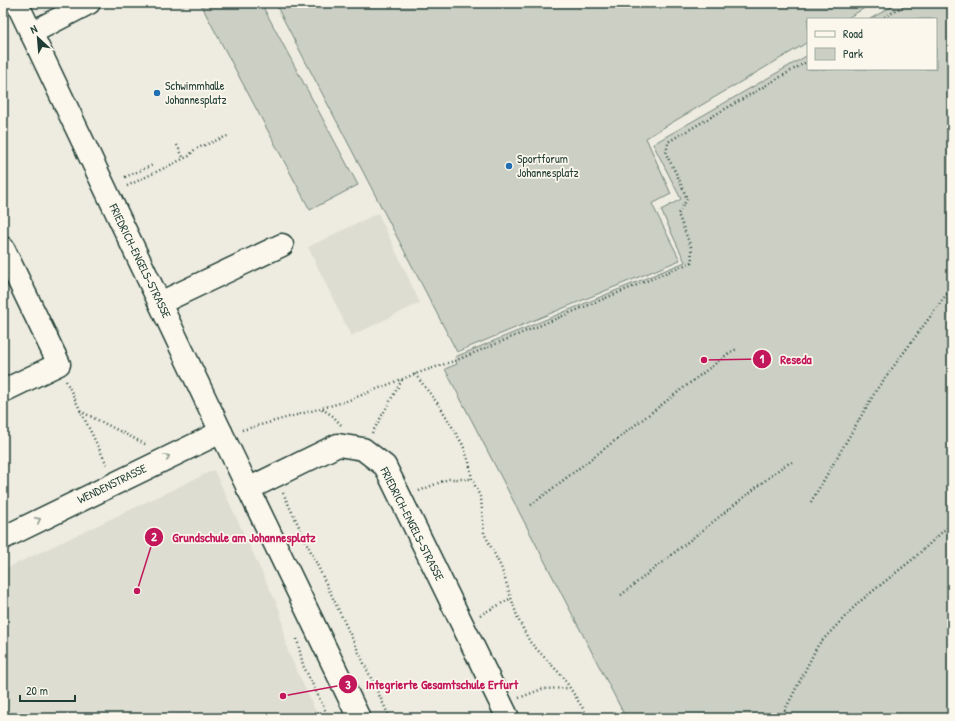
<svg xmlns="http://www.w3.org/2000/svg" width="955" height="721" font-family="'Patrick Hand',sans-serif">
	<rect width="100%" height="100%" fill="#eeece1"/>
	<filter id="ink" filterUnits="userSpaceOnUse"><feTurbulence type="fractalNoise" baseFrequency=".025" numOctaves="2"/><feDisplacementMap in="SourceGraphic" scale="8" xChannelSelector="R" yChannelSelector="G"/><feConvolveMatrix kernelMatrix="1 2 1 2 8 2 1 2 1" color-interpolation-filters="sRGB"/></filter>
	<g filter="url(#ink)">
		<!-- built -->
		<g fill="#ddddd2">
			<path d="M 378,213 L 420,303 L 351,336 L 308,247 Z"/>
			<path d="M 214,470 L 280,611 L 288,652 L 319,718 L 3,718 L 3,570 Z"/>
		</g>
		<!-- green -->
		<g fill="#cbcfc4" stroke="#75867c">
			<path d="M 200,3 L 261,3 L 358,185 L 310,210 Z"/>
			<path d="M 275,3 L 873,3 L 846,19 L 808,19 L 808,42 L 646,138 L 671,194 L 652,204 L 680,260 L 457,352 Z"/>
			<path d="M 898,3 L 952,3 L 952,718 L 626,718 L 445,369 L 457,364 L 455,357 L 685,262 L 661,210 L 681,199 L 653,144 L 808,55 L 808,69 L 936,69 L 936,19 L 870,19 Z"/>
		</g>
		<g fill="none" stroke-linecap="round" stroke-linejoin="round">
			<!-- minor casing -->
			<g stroke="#1f3d34" stroke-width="25">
				<g id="minor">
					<path d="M 17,3 L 221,432 L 359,718"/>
					<path d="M 31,33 L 89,3"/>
					<path d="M 3,248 L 59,364 L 3,391"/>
					<path d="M 160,303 L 282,245"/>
					<path d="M 248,489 L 338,445 L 363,449 L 385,466 L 508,718"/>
					<path d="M 3,538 L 221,432"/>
				</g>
			</g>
			<!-- path -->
			<g stroke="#1f3d34" stroke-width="2.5" stroke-dasharray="1 3" stroke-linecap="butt">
				<path d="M 881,19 L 909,3"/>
				<path d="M 177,145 L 184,159"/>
				<path d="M 125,177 L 153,165"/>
				<path d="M 127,186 L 189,156 L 195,149 L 230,135"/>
				<path d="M 415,374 L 441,408 L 463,445 L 469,462 L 472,479 L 481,499 L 484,533 L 501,567 L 518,619 L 530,642 L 563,677 L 589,718"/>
				<path d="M 66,381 L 107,465"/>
				<path d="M 322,409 L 333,416 L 341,425"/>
				<path d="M 80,411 L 147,445"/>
				<path d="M 242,430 L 344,402 L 415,374 L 457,360 L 692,262 L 691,247 L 678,214 L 687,199 L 678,177 L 666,154 L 668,142 L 808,61"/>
				<path d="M 372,433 L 402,380"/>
				<path d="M 419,491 L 448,479 L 472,479"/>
				<path d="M 283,493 L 390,718"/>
				<path d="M 811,502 L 877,389 L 952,287"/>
				<path d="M 531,505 L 729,353 L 737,349"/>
				<path d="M 621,595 L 782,467 L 792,462"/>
				<path d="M 480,615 L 510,599"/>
				<path d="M 297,639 L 303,665 L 329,718"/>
				<path d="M 519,698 L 542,689 L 569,688"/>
				<path d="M 781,718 L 818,645 L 858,603 L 913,559 L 952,523"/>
			</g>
			<!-- minor -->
			<use href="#minor" stroke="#fbf7ec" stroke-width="22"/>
		</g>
		<!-- one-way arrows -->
		<defs><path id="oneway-chevron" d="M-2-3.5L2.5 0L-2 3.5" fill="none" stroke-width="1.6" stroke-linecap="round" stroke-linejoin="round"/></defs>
		<g stroke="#8d9a90">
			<use href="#oneway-chevron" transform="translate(167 457) rotate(-26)"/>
			<use href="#oneway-chevron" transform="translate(38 520) rotate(-26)"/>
		</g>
	</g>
	<!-- markers -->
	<g fill="#1f6fb2" stroke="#fbf7ec" stroke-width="1.5">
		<circle cx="157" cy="93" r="4"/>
		<circle cx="509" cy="166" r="4"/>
	</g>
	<g text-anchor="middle" stroke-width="3.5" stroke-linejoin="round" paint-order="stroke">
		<!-- poi labels -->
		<g font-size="12" fill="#1f3d34" stroke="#fbf7ec" text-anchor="start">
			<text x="165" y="90">Schwimmhalle<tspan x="165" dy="14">Johannesplatz</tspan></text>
			<text x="517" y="163">Sportforum<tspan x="517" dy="14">Johannesplatz</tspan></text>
		</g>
		<!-- street labels -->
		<g font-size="12" fill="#1f3d34" stroke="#fbf7ec">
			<text transform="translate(140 261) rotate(64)" y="4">FRIEDRICH-ENGELS-STRASSE</text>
			<text transform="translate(112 484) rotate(-26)" y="4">WENDENSTRASSE</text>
			<text transform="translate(412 524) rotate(63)" y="4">FRIEDRICH-ENGELS-STRASSE</text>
		</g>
	</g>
	<!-- callouts -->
	<path fill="none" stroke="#c2185b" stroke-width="1.5" d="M704 360L762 359M137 591L154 537M283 696L348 684"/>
	<g fill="#c2185b" stroke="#fbf7ec" stroke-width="1.5">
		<circle cx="704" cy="360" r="4"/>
		<circle cx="137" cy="591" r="4"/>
		<circle cx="283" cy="696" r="4"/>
		<circle cx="762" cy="359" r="10"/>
		<circle cx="154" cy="537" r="10"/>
		<circle cx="348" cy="684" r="10"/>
	</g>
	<g font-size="12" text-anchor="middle" font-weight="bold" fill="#fff">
		<text x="762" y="363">1</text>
		<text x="154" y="541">2</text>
		<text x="348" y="689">3</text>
	</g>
	<g font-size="13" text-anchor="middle" font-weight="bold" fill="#c2185b" stroke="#fbf7ec" stroke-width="3.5" stroke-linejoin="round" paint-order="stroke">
		<text x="796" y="364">Reseda</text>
		<text x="244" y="542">Grundschule am Johannesplatz</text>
		<text x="442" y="689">Integrierte Gesamtschule Erfurt</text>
	</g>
	<!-- margin -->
	<rect width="955" height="721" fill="none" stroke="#fbf7ec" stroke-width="16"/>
	<rect x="8" y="8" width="939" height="705" fill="none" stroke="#1f3d34" stroke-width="1.5" filter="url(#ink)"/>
	<!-- legend -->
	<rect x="807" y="18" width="130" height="52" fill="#fbf7ec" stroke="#a3ada2"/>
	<rect x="815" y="31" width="20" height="6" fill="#fbf7ec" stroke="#a3ada2"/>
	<text x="843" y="38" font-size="12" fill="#1f3d34">Road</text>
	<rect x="815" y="48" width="20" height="12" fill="#cbcfc4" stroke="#a3ada2"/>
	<text x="843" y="58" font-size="12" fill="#1f3d34">Park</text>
	<!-- north arrow -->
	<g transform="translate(38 38) rotate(334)" stroke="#fbf7ec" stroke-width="3" paint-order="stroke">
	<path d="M0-3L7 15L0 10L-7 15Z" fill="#1f3d34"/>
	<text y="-6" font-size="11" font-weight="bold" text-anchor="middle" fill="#1f3d34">N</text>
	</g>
	<!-- scale -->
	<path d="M20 695v6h55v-6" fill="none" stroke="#1f3d34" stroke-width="2"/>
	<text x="26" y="695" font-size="12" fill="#1f3d34" stroke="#fbf7ec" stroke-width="3" paint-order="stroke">20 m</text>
</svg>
